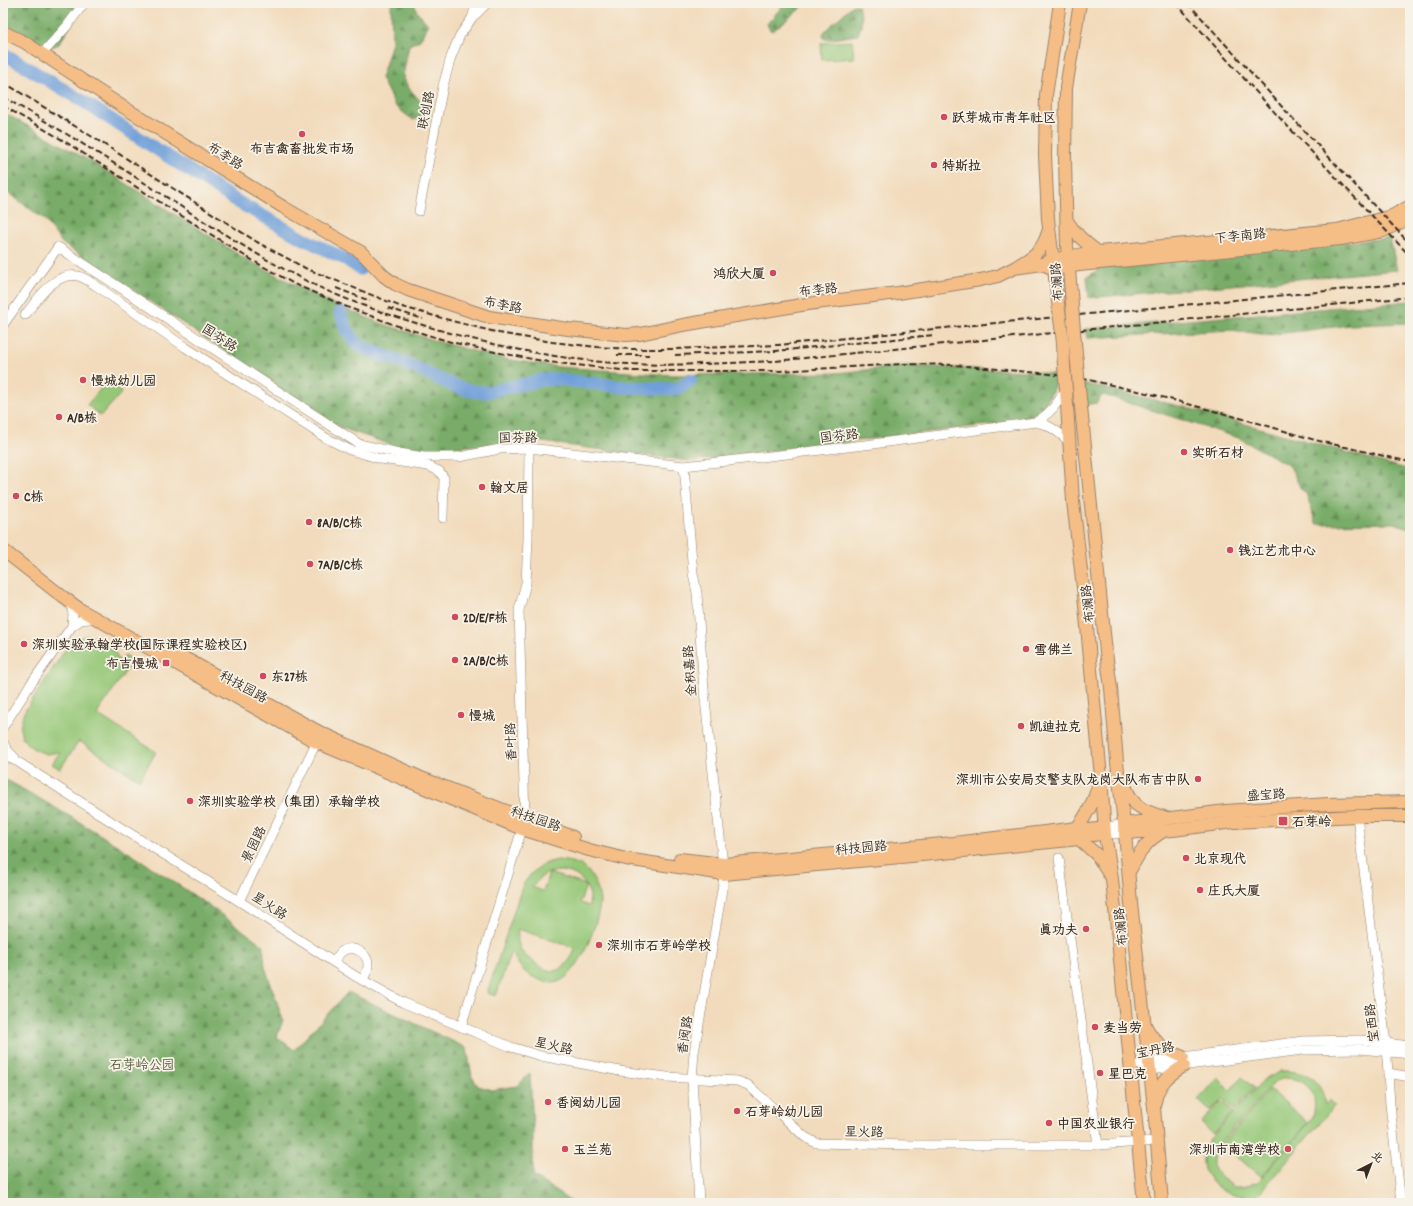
<svg xmlns="http://www.w3.org/2000/svg" width="1413" height="1206" font-family="Dekko,'LXGW WenKai TC',sans-serif">
	<defs>
		<pattern id="forest-firs" width="22" height="20" patternUnits="userSpaceOnUse"><rect width="22" height="20" fill="#78ac68"/><path d="M5 1l3.5 6h-7zM16 11l3.5 6h-7z" fill="#648c55"/></pattern>
	</defs>
	<rect width="100%" height="100%" fill="#f7f3e8"/>
	<filter id="ink" filterUnits="userSpaceOnUse"><feTurbulence type="fractalNoise" baseFrequency=".025" numOctaves="2"/><feDisplacementMap in="SourceGraphic" scale="8" xChannelSelector="R" yChannelSelector="G"/><feConvolveMatrix kernelMatrix="1 2 1 2 8 2 1 2 1" color-interpolation-filters="sRGB"/></filter>
	<filter id="wash" filterUnits="userSpaceOnUse"><feTurbulence type="fractalNoise" baseFrequency=".012" numOctaves="4" result="noise"/><feDisplacementMap in="SourceGraphic" scale="16" xChannelSelector="R" yChannelSelector="G"/><feGaussianBlur stdDeviation="0.9" result="paint"/><feColorMatrix in="noise" values="0 0 0 0 0 0 0 0 0 0 0 0 0 0 0 0 0 1.4 0 .05"/><feComposite in="paint" operator="in"/></filter>
	<g filter="url(#wash)">
		<rect width="100%" height="100%" fill="#f2dbbc"/>
		<!-- green -->
		<g fill="#95c777" stroke="#68784a" fill-rule="evenodd">
			<path d="M 852,41 L 854,58 L 822,60 L 821,43 Z"/>
			<path d="M 108,380 L 122,392 L 101,416 L 87,405 Z"/>
			<path d="M 85,636 C 103,636 114,646 119,662 L 125,655 L 133,660 L 97,714 L 156,752 L 139,780 L 79,741 L 60,769 L 52,764 L 60,752 L 46,754 L 36,750 L 28,745 L 22,737 L 20,729 L 23,714 L 69,644 L 74,640 Z"/>
			<path d="M 558,860 C 566,861 575,862 582,866 C 593,873 600,891 600,903 C 599,915 594,928 590,939 C 584,954 571,982 552,983 C 549,983 545,981 543,981 C 537,979 528,975 524,971 C 518,965 515,958 511,951 L 496,996 L 487,993 L 522,887 C 531,871 541,863 558,860 ZM 560,871 C 572,872 578,875 586,885 L 549,873 L 543,891 L 532,887 C 541,876 546,872 560,871 ZM 586,885 L 590,895 L 589,906 L 580,903 ZM 518,929 L 575,948 C 575,952 572,956 570,959 C 566,965 560,971 552,971 C 543,970 526,958 521,950 C 518,944 517,936 518,929 Z"/>
			<path d="M 1280,1071 C 1304,1070 1323,1079 1325,1105 L 1330,1100 L 1335,1105 L 1251,1203 L 1240,1203 L 1246,1196 L 1231,1195 L 1221,1190 L 1212,1182 L 1204,1170 L 1203,1163 L 1203,1152 L 1211,1138 L 1264,1079 ZM 1285,1078 C 1309,1078 1320,1097 1312,1119 L 1257,1183 L 1242,1187 L 1234,1187 L 1223,1179 L 1217,1173 L 1213,1166 L 1213,1160 L 1215,1149 L 1270,1087 L 1279,1080 Z"/>
			<path d="M 1242,1077 L 1254,1088 L 1234,1110 L 1222,1099 L 1210,1111 L 1198,1100 L 1218,1078 L 1230,1090 Z"/>
			<path d="M 1270,1089 L 1308,1123 L 1261,1177 L 1222,1144 Z"/>
			<path d="M 1221,1101 L 1233,1112 L 1213,1134 L 1201,1123 Z"/>
		</g>
		<!-- forest -->
		<g fill="url(#forest-firs)" stroke="#5a6b43">
			<path d="M 3,3 L 85,3 L 59,44 L 49,48 L 37,44 L 3,23 Z"/>
			<path d="M 391,3 L 414,3 L 417,12 L 428,24 L 420,40 L 409,45 L 403,76 L 408,87 L 422,103 L 425,111 C 423,118 419,118 413,120 L 395,106 L 381,78 L 392,43 Z"/>
			<path d="M 785,3 L 807,3 L 773,31 L 770,30 L 767,24 Z"/>
			<path d="M 853,5 L 858,5 C 862,13 863,29 857,35 L 827,40 L 824,38 L 823,35 L 825,31 Z"/>
			<path d="M 3,112 L 97,165 L 244,258 L 326,301 L 380,323 L 439,342 L 504,359 L 559,367 L 672,375 L 835,373 L 908,366 L 1029,371 L 1054,374 L 1057,379 C 1054,386 1051,394 1047,401 C 1038,417 1019,420 1004,423 L 690,461 L 534,441 L 409,451 L 339,427 L 62,243 L 45,220 L 3,189 Z"/>
			<path d="M 1390,238 L 1397,270 L 1089,298 L 1087,277 L 1107,264 Z"/>
			<path d="M 1410,301 L 1410,323 L 1350,325 L 1269,335 L 1231,330 L 1087,338 L 1085,329 Z"/>
			<path d="M 1082,383 L 1188,408 L 1410,470 L 1410,528 L 1393,523 L 1316,524 L 1306,493 L 1301,489 L 1290,466 L 1239,438 L 1104,395 L 1099,398 L 1097,403 L 1084,405 Z"/>
			<path d="M 3,778 C 68,814 130,852 192,894 C 216,910 239,928 263,945 L 265,967 L 283,1020 L 277,1037 L 294,1050 L 348,992 L 467,1048 L 472,1077 L 478,1086 L 492,1090 L 517,1086 L 530,1073 L 533,1127 L 533,1176 L 573,1203 L 3,1203 Z"/>
		</g>
		<g fill="none" stroke-linecap="round" stroke-linejoin="round">
			<!-- river -->
			<g stroke="#709fd9" stroke-width="13">
				<path d="M 3,53 L 81,100 L 238,202 L 300,237 L 347,260 L 360,269"/>
				<path d="M 340,312 C 345,326 349,338 362,347 C 377,354 393,358 409,365 C 435,375 458,393 487,392 L 542,380 L 557,379 L 624,387 L 676,389 L 681,387 L 691,380"/>
			</g>
		</g>
	</g>
	<g filter="url(#ink)">
		<g fill="none" stroke-linecap="round" stroke-linejoin="round">
			<!-- minor casing -->
			<g stroke="#96826d" stroke-width="10">
				<g id="minor">
					<path d="M 474,16 L 487,3"/>
					<path d="M 42,54 L 67,26 L 84,3"/>
					<path d="M 419,211 L 443,86 L 451,57 L 460,35 L 472,18 L 477,3"/>
					<path d="M 25,315 C 38,299 54,272 78,276 C 84,277 90,282 95,285 L 185,347 L 326,438 L 350,450 L 381,459 L 428,466 L 439,471 L 444,478 L 443,518"/>
					<path d="M 3,325 L 58,247 L 359,444 L 399,453 L 424,457 L 459,457 L 500,449 L 529,448 L 684,466 L 873,444 L 1036,422 C 1051,425 1059,433 1070,442"/>
					<path d="M 1036,422 C 1051,413 1057,404 1066,389"/>
					<path d="M 684,466 L 693,573 L 697,593 L 704,690 L 724,874 L 723,884 L 694,1053 L 692,1078 L 699,1203"/>
					<path d="M 71,603 L 73,615 L 72,626"/>
					<path d="M 3,727 L 30,685 L 72,626 L 81,620 L 96,618"/>
					<path d="M 3,742 L 7,750 L 15,758"/>
					<path d="M 3,755 L 18,762 L 123,829 L 239,901 L 355,976 L 404,1003 L 511,1047 L 541,1056 L 620,1071 L 667,1077 L 737,1081 L 748,1085 L 805,1137 L 816,1143 L 911,1145 L 1098,1145 L 1157,1141"/>
					<path d="M 1357,816 L 1386,1043 L 1390,1104 L 1401,1203"/>
					<path d="M 1104,828 L 1124,824"/>
					<path d="M 1105,834 L 1125,833"/>
					<path d="M 1059,858 L 1098,1145"/>
					<path d="M 239,901 L 319,737"/>
					<path d="M 334,962 C 336,959 338,955 341,952 C 352,944 368,952 368,965 C 368,971 365,976 362,980"/>
					<path d="M 461,1027 L 525,819 L 519,610 L 526,583 L 528,539 L 529,448"/>
					<path d="M 1131,1066 L 1183,1057 L 1303,1041 L 1361,1040 L 1410,1046"/>
					<path d="M 1144,1069 L 1150,1070 L 1303,1050 L 1360,1049 L 1410,1054"/>
					<path d="M 1388,1073 L 1410,1077"/>
				</g>
			</g>
			<!-- major casing -->
			<g stroke="#96826d" stroke-width="14">
				<g id="major">
					<path d="M 3,32 L 24,42 L 117,103 L 283,207 L 361,252 L 384,276 L 395,284 L 408,290 L 489,317 L 568,329 L 626,335 L 640,334 L 683,325 L 807,304 L 898,293 L 980,280 L 998,276 L 1014,268 L 1042,264 L 1054,269 L 1079,265 L 1341,239 L 1383,231 L 1410,218"/>
					<path d="M 1067,221 C 1075,234 1085,243 1098,252"/>
					<path d="M 1042,264 L 1052,260 L 1088,253 L 1337,230 L 1392,216 L 1410,206"/>
					<path d="M 1017,266 C 1033,257 1043,250 1048,232"/>
					<path d="M 1071,293 L 1067,246 L 1065,159 L 1066,88 L 1080,3"/>
					<path d="M 1057,294 L 1048,219 L 1045,155 L 1046,95 L 1060,3"/>
					<path d="M 1063,343 L 1064,366"/>
					<path d="M 1075,343 L 1077,363"/>
					<path d="M 1079,388 L 1106,652 L 1111,688 L 1117,762 L 1125,833 L 1131,903 L 1154,1107 L 1162,1203"/>
					<path d="M 1066,389 L 1073,501 L 1085,605 L 1101,777 L 1105,834 L 1112,879 L 1144,1203"/>
					<path d="M 3,550 L 63,597 L 81,610 L 316,742 L 522,829 L 589,850 L 626,859 L 724,874 L 953,852 L 1079,839 L 1090,835 L 1105,834"/>
					<path d="M 166,648 L 321,733 L 419,777 L 573,837"/>
					<path d="M 1123,780 C 1131,805 1139,810 1164,817"/>
					<path d="M 1124,824 L 1226,811 L 1328,804 L 1410,802"/>
					<path d="M 1077,828 C 1087,815 1094,802 1098,786"/>
					<path d="M 1125,833 L 1173,830 L 1233,822 L 1357,816 L 1410,816"/>
					<path d="M 1079,839 L 1097,855 L 1109,874"/>
					<path d="M 680,859 L 724,864 L 954,843 L 1077,828 L 1088,830 L 1098,829"/>
					<path d="M 1129,872 C 1138,855 1146,840 1164,831"/>
					<path d="M 1146,1027 C 1154,1043 1167,1051 1183,1057"/>
					<path d="M 1155,1102 C 1158,1084 1169,1074 1184,1066"/>
				</g>
			</g>
			<!-- minor -->
			<use href="#minor" stroke="#fff" stroke-width="9"/>
			<!-- major -->
			<use href="#major" stroke="#f6be87" stroke-width="12"/>
			<!-- rail -->
			<g stroke="#3b2a1e" stroke-width="2" stroke-dasharray="6 3" stroke-linecap="butt">
				<path d="M 1176,3 L 1277,115 L 1410,256"/>
				<path d="M 1188,3 L 1284,109 L 1410,244"/>
				<path d="M 3,82 L 91,136 L 257,242 L 305,268 L 399,306 L 456,322 L 499,333 L 552,342 L 597,347 L 632,349 L 673,349 L 778,345 L 944,328 L 1410,283"/>
				<path d="M 3,97 C 31,113 59,129 86,146 C 157,189 224,238 297,276 C 338,298 382,313 426,326 C 492,346 560,360 628,364 C 677,366 726,363 775,361 L 1410,297"/>
				<path d="M 3,106 L 56,136 L 245,256 L 294,284 L 347,307 L 395,325 L 451,342 L 495,352 L 548,362 L 631,371 L 779,371 L 903,364 L 955,365 L 1050,374 L 1089,380 L 1151,394 L 1251,421 L 1315,440 L 1410,462"/>
				<path d="M 336,288 L 370,301"/>
				<path d="M 388,308 L 423,319"/>
				<path d="M 617,355 L 649,355"/>
				<path d="M 675,355 L 776,351 L 934,335"/>
			</g>
			<!-- major-bridge casing -->
			<g stroke="#96826d" stroke-width="14" stroke-linecap="butt">
				<g id="major-bridge">
					<path d="M 1071,293 L 1075,343"/>
					<path d="M 1057,294 L 1063,343"/>
					<path d="M 1077,363 L 1079,388"/>
					<path d="M 1064,366 L 1066,389"/>
				</g>
			</g>
			<!-- major-bridge -->
			<use href="#major-bridge" stroke="#f6be87" stroke-width="12"/>
		</g>
	</g>
	<!-- markers -->
	<g fill="#d1495b" stroke="#f7f3e8" stroke-width="1.5">
		<circle cx="944" cy="117" r="4"/>
		<circle cx="302" cy="134" r="4"/>
		<circle cx="934" cy="165" r="4"/>
		<circle cx="773" cy="273" r="4"/>
		<circle cx="83" cy="380" r="4"/>
		<circle cx="59" cy="417" r="4"/>
		<circle cx="1184" cy="452" r="4"/>
		<circle cx="482" cy="487" r="4"/>
		<circle cx="16" cy="496" r="4"/>
		<circle cx="309" cy="522" r="4"/>
		<circle cx="1230" cy="550" r="4"/>
		<circle cx="310" cy="564" r="4"/>
		<circle cx="455" cy="617" r="4"/>
		<circle cx="24" cy="644" r="4"/>
		<circle cx="1026" cy="649" r="4"/>
		<circle cx="455" cy="660" r="4"/>
		<rect x="162" y="659" width="8" height="8" rx="2"/>
		<circle cx="263" cy="676" r="4"/>
		<circle cx="461" cy="715" r="4"/>
		<circle cx="1021" cy="726" r="4"/>
		<circle cx="1198" cy="779" r="4"/>
		<circle cx="190" cy="801" r="4"/>
		<rect x="1278" y="816" width="10" height="10" rx="2"/>
		<circle cx="1186" cy="858" r="4"/>
		<circle cx="1200" cy="890" r="4"/>
		<circle cx="1086" cy="929" r="4"/>
		<circle cx="599" cy="945" r="4"/>
		<circle cx="1095" cy="1027" r="4"/>
		<circle cx="1100" cy="1073" r="4"/>
		<circle cx="548" cy="1102" r="4"/>
		<circle cx="737" cy="1111" r="4"/>
		<circle cx="1049" cy="1123" r="4"/>
		<circle cx="565" cy="1149" r="4"/>
		<circle cx="1288" cy="1149" r="4"/>
	</g>
	<g text-anchor="middle" stroke-width="3.5" stroke-linejoin="round" paint-order="stroke">
		<!-- street labels -->
		<g font-size="13" fill="#3b2a1e" stroke="#f7f3e8">
			<text transform="translate(425 110) rotate(-79)" y="5">联创路</text>
			<text transform="translate(226 155) rotate(32)" y="5">布李路</text>
			<text transform="translate(1240 235) rotate(-6)" y="5">下李南路</text>
			<text transform="translate(1056 282) rotate(-95)" y="5">布澜路</text>
			<text transform="translate(818 289) rotate(-7)" y="5">布李路</text>
			<text transform="translate(503 304) rotate(11)" y="5">布李路</text>
			<text transform="translate(220 337) rotate(33)" y="5">国芬路</text>
			<text transform="translate(839 435) rotate(-7)" y="5">国芬路</text>
			<text transform="translate(518 437) rotate(-1)" y="5">国芬路</text>
			<text transform="translate(1087 604) rotate(-96)" y="5">布澜路</text>
			<text transform="translate(689 671) rotate(-94)" y="5">金积嘉路</text>
			<text transform="translate(244 686) rotate(29)" y="5">科技园路</text>
			<text transform="translate(510 742) rotate(-92)" y="5">香叶路</text>
			<text transform="translate(1266 794) rotate(-4)" y="5">盛宝路</text>
			<text transform="translate(536 818) rotate(19)" y="5">科技园路</text>
			<text transform="translate(253 844) rotate(-64)" y="5">景园路</text>
			<text transform="translate(861 847) rotate(-5)" y="5">科技园路</text>
			<text transform="translate(270 905) rotate(33)" y="5">星火路</text>
			<text transform="translate(1120 927) rotate(-96)" y="5">布澜路</text>
			<text transform="translate(1371 1023) rotate(-97)" y="5">宝西路</text>
			<text transform="translate(684 1035) rotate(-81)" y="5">香阅路</text>
			<text transform="translate(554 1045) rotate(13)" y="5">星火路</text>
			<text transform="translate(1155 1049) rotate(-11)" y="5">宝丹路</text>
			<text transform="translate(864 1131) rotate(1)" y="5">星火路</text>
		</g>
		<!-- poi labels -->
		<g font-size="13" font-weight="bold" fill="#3b2a1e" stroke="#f7f3e8" text-anchor="start">
			<text x="952" y="122">跃芽城市青年社区</text>
			<text x="302" y="153" text-anchor="middle">布吉禽畜批发市场</text>
			<text x="942" y="170">特斯拉</text>
			<text x="765" y="278" text-anchor="end">鸿欣大厦</text>
			<text x="91" y="385">慢城幼儿园</text>
			<text x="67" y="422">A/B栋</text>
			<text x="1192" y="457">实昕石材</text>
			<text x="490" y="492">翰文居</text>
			<text x="24" y="501">C栋</text>
			<text x="317" y="527">8A/B/C栋</text>
			<text x="1238" y="555">钱江艺术中心</text>
			<text x="318" y="569">7A/B/C栋</text>
			<text x="463" y="622">2D/E/F栋</text>
			<text x="32" y="649">深圳实验承翰学校(国际课程实验校区)</text>
			<text x="1034" y="654">雪佛兰</text>
			<text x="463" y="665">2A/B/C栋</text>
			<text x="158" y="668" text-anchor="end">布吉慢城</text>
			<text x="271" y="681">东27栋</text>
			<text x="469" y="720">慢城</text>
			<text x="1029" y="731">凯迪拉克</text>
			<text x="1190" y="784" text-anchor="end">深圳市公安局交警支队龙岗大队布吉中队</text>
			<text x="198" y="806">深圳实验学校（集团）承翰学校</text>
			<text x="1292" y="826">石芽岭</text>
			<text x="1194" y="863">北京现代</text>
			<text x="1208" y="895">庄氏大厦</text>
			<text x="1078" y="934" text-anchor="end">真功夫</text>
			<text x="607" y="950">深圳市石芽岭学校</text>
			<text x="1103" y="1032">麦当劳</text>
			<text x="1108" y="1078">星巴克</text>
			<text x="556" y="1107">香阅幼儿园</text>
			<text x="745" y="1116">石芽岭幼儿园</text>
			<text x="1057" y="1128">中国农业银行</text>
			<text x="573" y="1154">玉兰苑</text>
			<text x="1280" y="1154" text-anchor="end">深圳市南湾学校</text>
		</g>
		<!-- park labels -->
		<g font-size="13" fill="#565939" stroke="#f7f3e8">
			<text x="142" y="1069">石芽岭公园</text>
		</g>
	</g>
	<!-- margin -->
	<rect width="1413" height="1206" fill="none" stroke="#f7f3e8" stroke-width="16"/>
	<!-- north arrow -->
	<g transform="translate(1371 1164) rotate(42)" stroke="#f7f3e8" stroke-width="3" paint-order="stroke">
	<path d="M0-3L7 15L0 10L-7 15Z" fill="#3b2a1e"/>
	<text y="-6" font-size="11" font-weight="bold" text-anchor="middle" fill="#3b2a1e">北</text>
	</g>
</svg>
